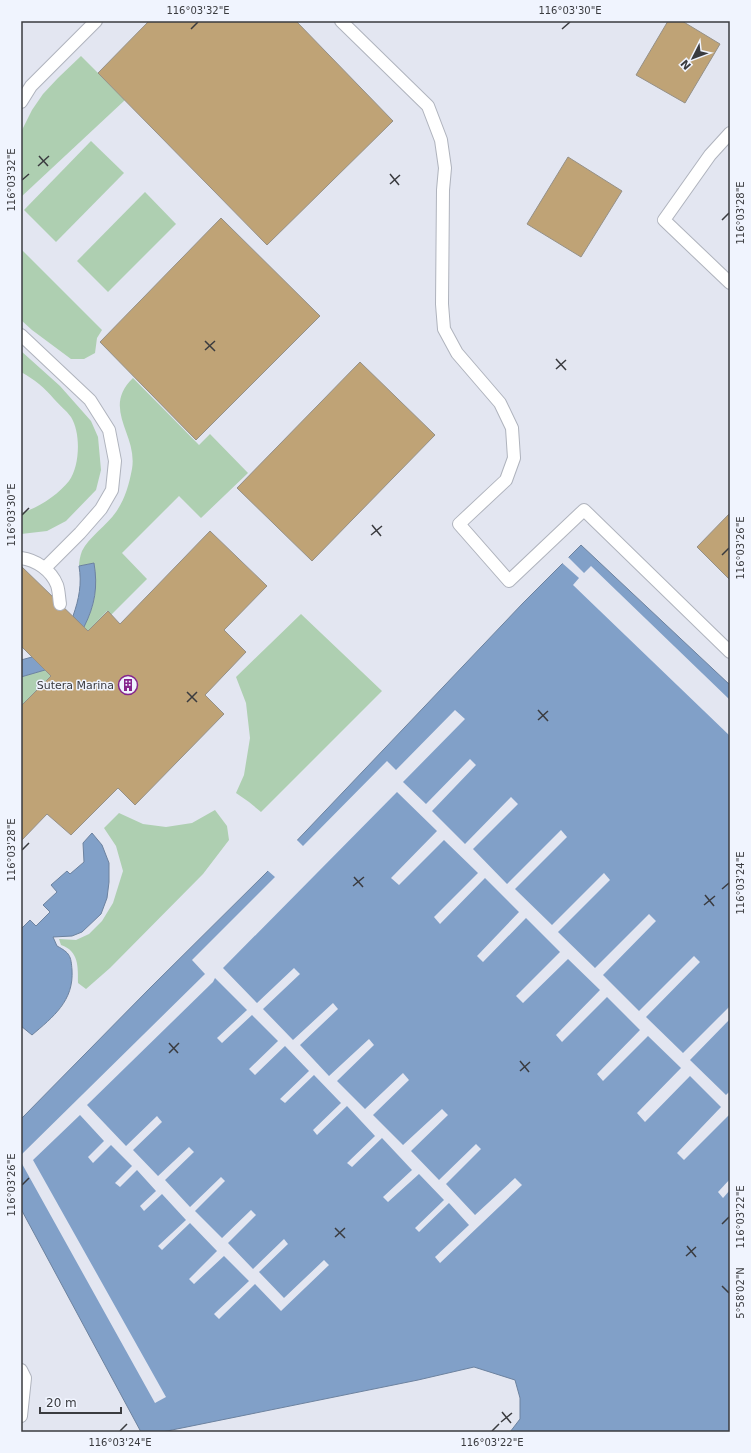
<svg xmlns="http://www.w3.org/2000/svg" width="751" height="1453" font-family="'DejaVu Sans',sans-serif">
	<rect width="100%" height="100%" fill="#e3e6f1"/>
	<!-- green -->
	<g fill="#aecfb1">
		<path d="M 81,56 L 125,100 L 21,197 L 21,132 L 32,110 L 43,94 L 58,78 Z"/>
		<path d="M 91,141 L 124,173 L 56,242 L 24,210 Z"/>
		<path d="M 145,192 L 176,224 L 108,292 L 77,261 Z"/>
		<path d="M 21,249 L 102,330 L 97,338 L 95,353 L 84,359 L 71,359 L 32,330 L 21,320 Z"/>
		<path d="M 21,351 L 60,386 L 91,421 L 98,437 L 101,470 L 96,490 L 66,521 L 47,531 L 21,534 L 21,513 C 38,508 58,495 69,481 C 80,466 81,433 71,417 C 66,410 59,405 54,399 C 45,388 34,379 21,372 Z"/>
		<path d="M 133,378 L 199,445 L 210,434 L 248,473 L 201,518 L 179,496 L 122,553 L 147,579 L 111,615 L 107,611 L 88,631 L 84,627 C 96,603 97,590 94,563 L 79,566 C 79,562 80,556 82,551 C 88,538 107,525 116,512 C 125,499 129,485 132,469 C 138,434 101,409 133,378 Z"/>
		<path d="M 301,614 L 382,691 L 261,812 L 249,802 L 236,793 L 244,775 L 250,738 L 246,703 L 236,677 Z"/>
		<path d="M 45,670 L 51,676 L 21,706 L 21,677 Z"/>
		<path d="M 215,810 L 227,826 L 229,840 L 203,874 L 110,968 L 86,989 L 78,983 C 78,967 79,951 61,945 L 59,939 L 76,940 L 89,934 L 102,921 L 113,903 L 123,871 L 116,846 L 104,828 L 119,813 L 143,824 L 166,827 L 192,823 Z"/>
	</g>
	<!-- water -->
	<g fill="#81a0c8" stroke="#6c829f">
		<path d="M 581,545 L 730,685 L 730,1432 L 510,1432 L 520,1419 L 520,1398 L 515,1380 L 474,1367 L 418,1380 L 162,1432 L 141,1432 L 21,1209 L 21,1119 L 150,988 L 267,872 L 523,603 Z"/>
		<path d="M 94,563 C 98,587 95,605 84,627 L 73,616 C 79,599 82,584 79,566 Z"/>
		<path d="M 32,657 L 45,670 L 21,677 L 21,660 Z"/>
		<path d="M 92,833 L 102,845 L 109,863 L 109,882 L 107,898 L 101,914 L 82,932 L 72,936 L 53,937 L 57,946 C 70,953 71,956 72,970 C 74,1001 53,1017 32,1035 L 21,1026 L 21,929 L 30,920 L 36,926 L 50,912 L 43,905 L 57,892 L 51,885 L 67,871 L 70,874 L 84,862 L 83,843 Z"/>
	</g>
	<!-- pier -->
	<g fill="#e3e6f1">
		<path d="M 567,556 L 584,573 L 591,566 L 730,700 L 730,736 L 573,585 L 579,578 L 561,562 Z"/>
		<path d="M 455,710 L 465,719 L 403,782 L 426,804 L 470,759 L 476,765 L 432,811 L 465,844 L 511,797 L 518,804 L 473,849 L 507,884 L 561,830 L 567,837 L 515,889 L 552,925 L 604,873 L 610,880 L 558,932 L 595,968 L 649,914 L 656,921 L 603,975 L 639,1011 L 694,956 L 700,962 L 646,1017 L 683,1053 L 730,1006 L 730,1019 L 690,1060 L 726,1095 L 730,1091 L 730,1116 L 729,1115 L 684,1160 L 677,1153 L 721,1107 L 690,1076 L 645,1122 L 637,1113 L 681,1068 L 648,1036 L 603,1081 L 597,1074 L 640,1030 L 607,997 L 562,1042 L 556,1035 L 600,990 L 568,959 L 523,1003 L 516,996 L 560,952 L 526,918 L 483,962 L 477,956 L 519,912 L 485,878 L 440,924 L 434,917 L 478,873 L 444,840 L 399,885 L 391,878 L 437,831 L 397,792 L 223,968 L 257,1003 L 294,968 L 300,974 L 263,1009 L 293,1040 L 333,1003 L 338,1009 L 300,1045 L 329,1076 L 369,1039 L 374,1045 L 337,1081 L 365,1109 L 403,1073 L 409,1080 L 373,1115 L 403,1145 L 442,1109 L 448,1115 L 411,1151 L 439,1180 L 476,1144 L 481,1149 L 446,1184 L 475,1215 L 515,1178 L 522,1185 L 440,1263 L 435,1257 L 469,1225 L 449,1203 L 419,1232 L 415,1228 L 444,1200 L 419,1174 L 388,1202 L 383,1197 L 412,1170 L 382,1138 L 352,1167 L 347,1163 L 375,1136 L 347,1106 L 317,1135 L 313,1130 L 341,1103 L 314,1075 L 285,1103 L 280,1099 L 309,1071 L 285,1046 L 255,1075 L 249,1069 L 278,1041 L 252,1015 L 222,1043 L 217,1038 L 247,1010 L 215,978 L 213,982 L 87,1105 L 126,1146 L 157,1116 L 162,1122 L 133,1150 L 158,1176 L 189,1147 L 194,1152 L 165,1180 L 190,1207 L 221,1177 L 225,1181 L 195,1211 L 222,1238 L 251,1210 L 256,1215 L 228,1243 L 253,1269 L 284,1239 L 288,1244 L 259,1272 L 284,1298 L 324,1260 L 329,1265 L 281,1311 L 255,1284 L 219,1319 L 214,1314 L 249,1281 L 224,1256 L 194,1284 L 189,1279 L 217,1251 L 190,1223 L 162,1250 L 158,1246 L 186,1220 L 162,1194 L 144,1211 L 140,1206 L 156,1191 L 137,1170 L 120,1187 L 115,1183 L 132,1166 L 111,1145 L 93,1163 L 88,1157 L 104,1141 L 80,1115 L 33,1160 L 166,1397 L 155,1403 L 21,1162 L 21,1155 L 205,974 L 192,960 L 275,877 L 267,870 L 296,839 L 303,846 L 387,761 L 396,770 Z"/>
		<path d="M 730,1179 L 730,1190 L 723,1198 L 718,1192 Z"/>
	</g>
	<!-- building -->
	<g fill="#bfa376" stroke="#959087">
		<path d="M 149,21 L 296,21 L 393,121 L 267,245 L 98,73 Z"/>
		<path d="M 668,21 L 682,21 L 720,44 L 685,103 L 636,75 Z"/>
		<path d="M 568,157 L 622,191 L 581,257 L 527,224 Z"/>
		<path d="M 221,218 L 320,316 L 196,440 L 100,342 Z"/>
		<path d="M 360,362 L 435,435 L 312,561 L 237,488 Z"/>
		<path d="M 730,513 L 730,580 L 697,547 Z"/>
		<path d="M 210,531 L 267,586 L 224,630 L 246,652 L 205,695 L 224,714 L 135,805 L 118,788 L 71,835 L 47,814 L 21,841 L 21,706 L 51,676 L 21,646 L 21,566 L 88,631 L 108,611 L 120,624 Z"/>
	</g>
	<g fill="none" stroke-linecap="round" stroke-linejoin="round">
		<!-- service casing -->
		<g stroke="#afb3bd" stroke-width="14">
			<g id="service">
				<path d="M 341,21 L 428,106 L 441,140 L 445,168 L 443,190 L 442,304 L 444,329 L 457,353 L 500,403 L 512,428 L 514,458 L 506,480 L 459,524 L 509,581 L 584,510 L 730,652"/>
				<path d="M 21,102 L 31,86 L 96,21"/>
				<path d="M 730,133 L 710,155 L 664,220 L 730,283"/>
				<path d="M 21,335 L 90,400 L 109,430 L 115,461 L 112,490 L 101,509 L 80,533 L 45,568"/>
				<path d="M 21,558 C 36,560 51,570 57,585 C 59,591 59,598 60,604"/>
				<path d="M 21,1370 L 25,1378 L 21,1416"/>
			</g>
		</g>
		<!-- service -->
		<use href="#service" stroke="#fff" stroke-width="12"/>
	</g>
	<!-- ticks -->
	<path fill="none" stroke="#3a3b3f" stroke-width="1.5" d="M 191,29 L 198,22M 562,29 L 570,22M 39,156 L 48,166M 38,166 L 49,156M 390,174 L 399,185M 22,180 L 29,174M 390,184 L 400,175M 722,220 L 729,213M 205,341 L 215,351M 205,350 L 215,341M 556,359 L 566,370M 556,369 L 566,360M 22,515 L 29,508M 372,525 L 381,536M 371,535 L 382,526M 722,555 L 729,548M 187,692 L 197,702M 187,702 L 197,692M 538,710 L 548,721M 538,720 L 548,711M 22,850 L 29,843M 354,877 L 363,887M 353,886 L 364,877M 722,889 L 729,883M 705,895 L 714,906M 704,905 L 715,896M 169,1043 L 178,1053M 169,1053 L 179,1043M 520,1061 L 529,1072M 520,1071 L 530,1062M 22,1185 L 29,1178M 722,1224 L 729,1217M 335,1228 L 345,1238M 335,1237 L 345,1228M 687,1246 L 696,1257M 686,1256 L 696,1247M 722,1286 L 729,1293M 502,1412 L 511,1423M 501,1422 L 512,1413M 120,1431 L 127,1424M 492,1431 L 499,1424"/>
	<!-- icons -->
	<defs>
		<g id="building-ring" transform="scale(1)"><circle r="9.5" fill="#f0f4fe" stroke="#85248d" stroke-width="1.5"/><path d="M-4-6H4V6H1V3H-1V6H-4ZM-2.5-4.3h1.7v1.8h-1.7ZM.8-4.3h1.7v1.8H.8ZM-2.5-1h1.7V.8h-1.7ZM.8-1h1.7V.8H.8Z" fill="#85248d"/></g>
	</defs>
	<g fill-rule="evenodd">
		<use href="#building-ring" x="128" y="685"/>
	</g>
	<g text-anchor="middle" stroke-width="3" stroke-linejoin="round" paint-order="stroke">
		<!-- poi labels -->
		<g font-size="11" fill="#3a3b3f" stroke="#f0f4fe" text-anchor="end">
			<text x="114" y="689">Sutera Marina</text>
		</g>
	</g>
	<!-- border -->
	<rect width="751" height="1453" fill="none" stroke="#f0f4fe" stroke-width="44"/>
	<!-- north arrow -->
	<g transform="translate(693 58) rotate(228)" stroke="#f0f4fe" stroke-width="3" paint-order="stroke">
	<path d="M0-3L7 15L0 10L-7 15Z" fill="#3a3b3f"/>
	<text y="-6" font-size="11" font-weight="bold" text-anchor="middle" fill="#3a3b3f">N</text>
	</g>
	<!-- scale -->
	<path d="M40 1407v6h81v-6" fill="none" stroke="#3a3b3f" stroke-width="2"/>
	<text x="46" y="1407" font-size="12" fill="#3a3b3f" stroke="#f0f4fe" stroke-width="3" paint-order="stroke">20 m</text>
	<rect x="22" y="22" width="707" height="1409" fill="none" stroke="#3a3b3f" stroke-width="1.5"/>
	<g font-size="10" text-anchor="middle" fill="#3a3b3f">
		<text x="198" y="14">116°03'32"E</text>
		<text x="570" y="14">116°03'30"E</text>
		<text transform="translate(11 180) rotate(-90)" y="4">116°03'32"E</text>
		<text transform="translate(740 213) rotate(-90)" y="4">116°03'28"E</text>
		<text transform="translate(11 515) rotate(-90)" y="4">116°03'30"E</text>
		<text transform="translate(740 548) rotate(-90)" y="4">116°03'26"E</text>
		<text transform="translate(11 850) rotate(-90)" y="4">116°03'28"E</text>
		<text transform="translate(740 883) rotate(-90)" y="4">116°03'24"E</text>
		<text transform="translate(11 1185) rotate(-90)" y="4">116°03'26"E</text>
		<text transform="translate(740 1217) rotate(-90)" y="4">116°03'22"E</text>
		<text transform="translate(740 1293) rotate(-90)" y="4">5°58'02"N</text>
		<text x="120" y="1446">116°03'24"E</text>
		<text x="492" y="1446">116°03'22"E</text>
	</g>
</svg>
